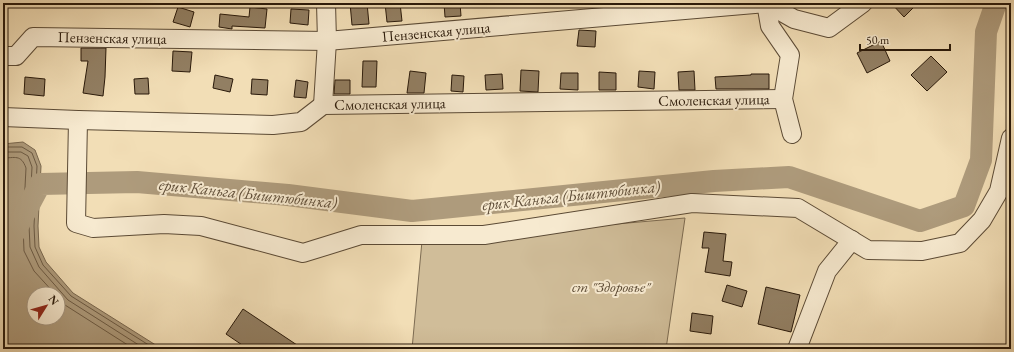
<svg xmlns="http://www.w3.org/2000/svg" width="1014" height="352" font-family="'EB Garamond',serif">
	<rect width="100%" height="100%" fill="#f2deb6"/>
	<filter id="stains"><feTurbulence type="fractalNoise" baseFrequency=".005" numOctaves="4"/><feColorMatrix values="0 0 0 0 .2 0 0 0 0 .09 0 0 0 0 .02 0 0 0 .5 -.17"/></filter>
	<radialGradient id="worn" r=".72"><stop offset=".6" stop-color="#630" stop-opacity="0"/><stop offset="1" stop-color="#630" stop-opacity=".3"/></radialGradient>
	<!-- green -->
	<path fill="#d0bd99" stroke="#7c6b52" d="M 685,218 L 666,349 L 412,349 L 422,241 Z"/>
	<!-- water -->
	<path fill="#ae9b7c" stroke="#79674e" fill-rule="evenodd" d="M 23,142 L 35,150 L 41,166 L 38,226 L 39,247 L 46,262 L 73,293 L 162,349 L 3,349 L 3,144 ZM 34,294 L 58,294 L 58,318 L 34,318 Z"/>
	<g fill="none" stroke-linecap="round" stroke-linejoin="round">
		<!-- shore -->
		<g stroke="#6c5a43" stroke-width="1">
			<path d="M 3,147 L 22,147 L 32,153 L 37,166 L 34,226 L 35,247 L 43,265 L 71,296 L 155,349"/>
			<path d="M 3,152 L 21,152 L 28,156 L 32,167 L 29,225 L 30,247 L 39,267 L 68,300 L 145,349"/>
			<path d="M 3,158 C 15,158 21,154 26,168 L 23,226 L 24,251 L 34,271 L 55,294"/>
			<path d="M 58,298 L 65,305 L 134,349"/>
		</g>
		<!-- river -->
		<path stroke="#ae9b7c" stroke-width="22" d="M 3,254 L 40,184 L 137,182 L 288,195 L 412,211 L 714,181 L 789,177 L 920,221 L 964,206 L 981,160 L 986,32 L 996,3"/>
	</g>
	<!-- building -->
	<g fill="#927f63" stroke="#29190a">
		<path d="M 350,3 L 367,3 L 369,24 L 352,25 Z"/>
		<path d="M 385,3 L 400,3 L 402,21 L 387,22 Z"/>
		<path d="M 444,3 L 460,3 L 461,16 L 445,17 Z"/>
		<path d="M 891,3 L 918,3 L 904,17 Z"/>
		<path d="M 178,7 L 194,12 L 190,27 L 173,22 Z"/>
		<path d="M 250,7 L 267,9 L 265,28 L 232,26 L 232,29 L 219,27 L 220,14 L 249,17 Z"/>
		<path d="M 291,9 L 309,10 L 308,25 L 290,23 Z"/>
		<path d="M 579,30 L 596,31 L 595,47 L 577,46 Z"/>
		<path d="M 881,41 L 890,61 L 867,73 L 857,53 Z"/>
		<path d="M 81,48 L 106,48 L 105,77 L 103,96 L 83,93 L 88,61 L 81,61 Z"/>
		<path d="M 173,51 L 192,52 L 190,72 L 172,71 Z"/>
		<path d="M 931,56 L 947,72 L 927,91 L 911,75 Z"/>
		<path d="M 363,61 L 377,61 L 376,87 L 362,87 Z"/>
		<path d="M 521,70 L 539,71 L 538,92 L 520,91 Z"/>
		<path d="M 410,71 L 426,73 L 424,93 L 407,93 Z"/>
		<path d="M 639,71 L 655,72 L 654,89 L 638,87 Z"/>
		<path d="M 694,71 L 695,90 L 679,90 L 678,72 Z"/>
		<path d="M 599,72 L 616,73 L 616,90 L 599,90 Z"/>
		<path d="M 561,73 L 578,73 L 578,90 L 560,89 Z"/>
		<path d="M 502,74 L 503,89 L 486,90 L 485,75 Z"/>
		<path d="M 751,74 L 769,74 L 769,89 L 716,89 L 715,77 L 751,75 Z"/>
		<path d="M 215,75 L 233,79 L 230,92 L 213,88 Z"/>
		<path d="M 452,75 L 464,76 L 463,92 L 451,91 Z"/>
		<path d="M 25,77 L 45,79 L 44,96 L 24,94 Z"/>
		<path d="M 148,78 L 149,94 L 135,94 L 134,79 Z"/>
		<path d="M 252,79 L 268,80 L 267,95 L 251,94 Z"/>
		<path d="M 296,80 L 308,82 L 306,98 L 294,97 Z"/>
		<path d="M 335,80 L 350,80 L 350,94 L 334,94 Z"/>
		<path d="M 704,232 L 726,234 L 723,261 L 732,262 L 730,276 L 705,272 L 709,248 L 702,248 Z"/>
		<path d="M 727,285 L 747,291 L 742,307 L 722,301 Z"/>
		<path d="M 766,287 L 800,295 L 791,332 L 758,324 Z"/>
		<path d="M 243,309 L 303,349 L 248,349 L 226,334 Z"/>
		<path d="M 692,313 L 713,316 L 711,334 L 690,331 Z"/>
	</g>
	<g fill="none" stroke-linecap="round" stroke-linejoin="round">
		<!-- minor casing -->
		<g stroke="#5b4a35" stroke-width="20">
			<g id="minor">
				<path d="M 766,3 L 770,26 L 790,55 L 783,99 L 792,134"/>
				<path d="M 3,56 L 16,56 L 33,37 L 327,41 L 766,3 L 794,19 L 829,28 L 863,3"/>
				<path d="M 323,105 L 327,41 L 326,3"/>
				<path d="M 3,117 L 78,120 L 273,125 L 301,122 L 323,105 L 783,99"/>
				<path d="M 78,120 L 76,223 L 93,228 L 164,224 L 201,226 L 303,253 L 361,235 L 484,235 L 692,203 L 798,208 L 868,250 L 922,251 L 960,243 L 982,220 L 999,191 L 1011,138"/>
				<path d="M 797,349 L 827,271 L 852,240"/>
			</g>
		</g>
		<!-- minor -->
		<use href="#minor" stroke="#f7ead0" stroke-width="18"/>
	</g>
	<g text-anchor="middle" stroke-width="4" stroke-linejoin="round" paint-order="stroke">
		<!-- street labels -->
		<g font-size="15" fill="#29190a" stroke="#f7ead0">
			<text transform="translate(436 32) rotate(-5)" y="5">Пензенская улица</text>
			<text transform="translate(112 38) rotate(1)" y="5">Пензенская улица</text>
			<text transform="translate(714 100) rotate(-1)" y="5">Смоленская улица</text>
			<text transform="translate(390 104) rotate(-1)" y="5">Смоленская улица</text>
		</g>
		<!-- park labels -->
		<g font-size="15" font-style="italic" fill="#5b4a35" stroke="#f7ead0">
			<text x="611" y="292">ст "Здоровье"</text>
		</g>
		<!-- water labels -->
		<g font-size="16" font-style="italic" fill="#5e4d38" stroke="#f7ead0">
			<text transform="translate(248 193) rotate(6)" y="6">ерик Каньга (Биштюбинка)</text>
			<text transform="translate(571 195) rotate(-6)" y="6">ерик Каньга (Биштюбинка)</text>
		</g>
	</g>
	<!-- margin -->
	<rect width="1014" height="352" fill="none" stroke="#f2deb6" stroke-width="16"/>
	<rect x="4" y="4" width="1006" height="344" fill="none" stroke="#29190a" stroke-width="2"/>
	<rect x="8" y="8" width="998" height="336" fill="none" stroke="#29190a"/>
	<!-- north arrow -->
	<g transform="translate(46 306) rotate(53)"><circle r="19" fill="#f7ead0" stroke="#a59681"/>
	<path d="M0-3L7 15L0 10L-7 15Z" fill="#8f2418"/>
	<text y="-6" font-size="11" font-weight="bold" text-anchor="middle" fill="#29190a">N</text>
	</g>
	<!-- scale -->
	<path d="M860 44v6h90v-6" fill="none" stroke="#29190a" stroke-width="2"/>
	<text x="866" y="44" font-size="12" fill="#29190a" stroke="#f7ead0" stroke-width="3" paint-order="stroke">50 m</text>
	<rect width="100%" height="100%" filter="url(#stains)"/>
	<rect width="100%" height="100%" fill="url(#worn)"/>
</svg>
